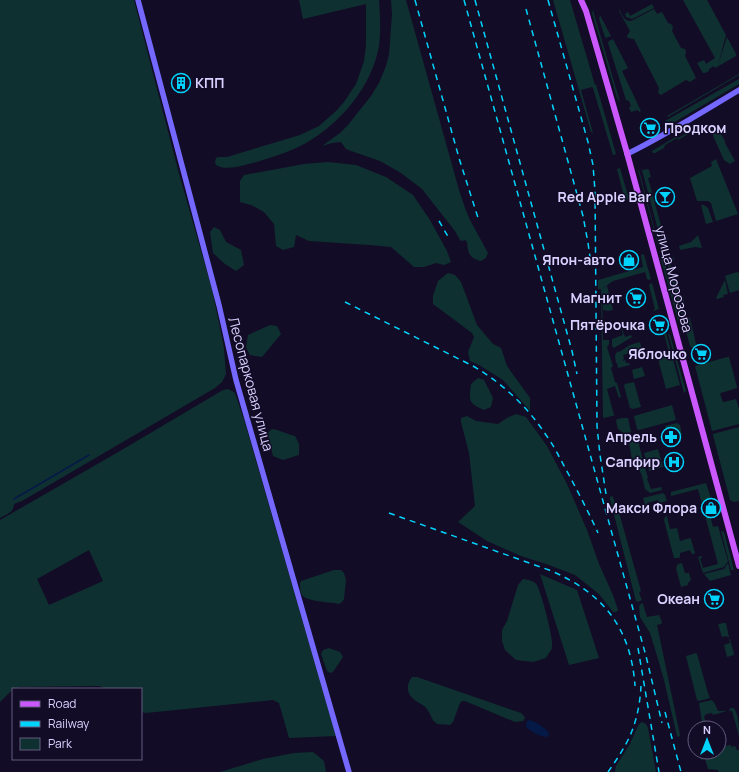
<svg xmlns="http://www.w3.org/2000/svg" width="739" height="772" font-family="Manrope,sans-serif">
	<rect width="100%" height="100%" fill="#120c26"/>
	<!-- green -->
	<g fill="#0f3031" fill-rule="evenodd">
		<path d="M 0,0 L 134,0 L 178,170 L 212,289 L 218,318 L 224,348 L 226,374 L 222,382 L 215,388 L 22,501 L 14,504 C 14,512 7,514 0,518 Z"/>
		<path d="M 299,0 L 379,0 C 380,15 381,31 379,46 C 372,86 341,123 306,143 C 292,151 275,156 260,161 C 248,164 227,172 216,165 L 215,162 L 216,158 L 218,157 L 227,157 L 300,135 L 319,126 L 336,111 L 344,102 L 356,84 L 364,61 L 366,46 L 366,4 L 303,19 Z"/>
		<path d="M 391,0 L 406,0 L 459,190 L 465,208 L 470,220 L 488,253 L 486,258 L 481,261 C 469,258 468,253 467,242 L 465,240 L 462,241 L 460,240 L 455,231 L 422,189 L 401,173 L 380,161 L 351,151 L 346,149 L 341,142 L 332,143 L 322,146 L 340,133 L 348,125 L 371,96 L 379,83 L 386,66 L 389,55 L 392,14 Z"/>
		<path d="M 553,0 L 570,0 L 595,85 L 596,84 L 616,154 L 613,155 L 593,88 L 592,87 L 581,90 L 593,133 L 591,132 Z"/>
		<path d="M 683,0 L 707,0 L 726,35 L 718,65 L 727,37 L 736,54 L 736,56 L 715,68 L 714,66 L 709,69 L 709,71 L 705,73 L 703,73 L 697,63 L 704,60 L 706,64 L 715,58 Z"/>
		<path d="M 652,4 L 654,8 L 632,19 L 626,17 L 625,14 L 628,12 L 630,16 Z"/>
		<path d="M 619,9 C 622,15 624,21 631,21 L 654,9 L 657,14 L 662,12 L 668,23 L 671,24 L 673,27 L 672,31 L 681,48 L 685,49 L 686,52 L 685,56 L 696,78 L 690,82 L 686,80 L 661,95 L 658,93 L 659,88 L 634,39 L 628,38 L 627,36 L 630,31 L 619,11 Z"/>
		<path d="M 593,10 L 620,102 L 617,98 L 592,13 Z"/>
		<path d="M 600,15 L 611,36 L 606,38 L 605,37 L 599,19 Z"/>
		<path d="M 613,39 L 628,68 L 622,71 L 641,111 L 639,112 L 638,110 L 631,112 L 629,108 L 631,106 L 629,101 L 626,100 L 608,43 L 609,41 Z"/>
		<path d="M 739,74 L 739,75 L 668,117 L 667,116 Z"/>
		<path d="M 739,79 L 739,84 L 673,123 L 668,123 L 665,121 Z"/>
		<path d="M 700,123 L 701,125 L 700,127 L 678,140 L 677,138 L 665,145 L 664,148 L 655,153 L 653,153 L 652,151 L 677,136 L 678,138 L 685,134 L 684,132 Z"/>
		<path d="M 715,126 L 717,127 L 725,141 L 725,143 L 735,161 L 730,164 L 724,160 L 714,138 L 711,129 Z"/>
		<path d="M 716,159 L 738,214 L 716,221 L 711,203 L 708,201 L 697,201 L 690,178 L 712,166 L 711,162 Z"/>
		<path d="M 328,162 L 356,165 L 386,177 L 413,195 L 430,220 L 447,251 L 451,262 L 444,265 L 436,263 L 424,267 L 414,267 L 391,247 L 369,245 L 309,241 L 296,235 L 294,247 L 283,250 L 276,246 L 274,224 L 264,212 L 251,205 L 240,202 L 240,181 L 244,175 L 304,164 Z"/>
		<path d="M 620,168 L 629,199 L 625,200 L 617,169 Z"/>
		<path d="M 643,169 L 643,170 L 647,169 L 649,170 L 651,177 L 648,178 L 664,237 L 667,236 L 668,243 C 665,244 663,244 661,241 L 642,170 Z"/>
		<path d="M 638,170 L 639,170 L 659,246 L 658,245 Z"/>
		<path d="M 701,205 L 704,205 L 708,208 L 713,222 L 706,224 Z"/>
		<path d="M 214,227 L 220,230 L 226,242 L 241,250 L 244,265 L 236,271 L 225,264 L 213,253 L 210,232 Z"/>
		<path d="M 698,235 L 702,248 L 695,247 L 680,250 L 679,246 L 691,242 Z"/>
		<path d="M 643,254 L 644,255 L 651,279 L 649,280 L 647,279 L 645,272 L 613,281 L 602,289 L 603,340 L 609,340 L 609,344 L 607,347 L 613,366 L 611,368 L 615,382 L 617,383 L 621,397 L 619,398 L 615,386 L 607,389 L 614,415 L 616,415 L 604,418 L 603,417 L 601,289 L 598,289 L 598,280 L 643,267 L 641,256 L 641,255 Z"/>
		<path d="M 671,257 L 674,258 L 674,260 L 670,263 L 679,295 L 683,296 L 684,301 L 682,303 L 685,317 L 690,318 L 696,344 L 696,346 L 692,348 L 690,346 L 666,259 Z"/>
		<path d="M 664,259 L 680,320 L 680,321 L 678,321 L 661,260 Z"/>
		<path d="M 737,272 L 739,273 L 739,290 L 730,293 L 725,276 Z"/>
		<path d="M 448,273 L 455,275 L 461,282 L 477,325 L 493,344 L 501,348 L 507,366 L 530,398 L 530,411 L 503,380 L 479,365 L 470,361 L 468,352 L 474,337 L 472,333 L 433,304 L 433,296 L 438,281 Z"/>
		<path d="M 725,280 L 728,294 L 723,295 L 724,297 L 717,299 L 716,298 Z"/>
		<path d="M 652,283 L 659,309 L 654,311 L 653,310 L 655,309 L 649,285 L 650,284 Z"/>
		<path d="M 607,286 L 613,310 L 608,311 L 603,310 L 602,289 Z"/>
		<path d="M 622,322 L 624,328 L 622,329 L 625,337 L 631,335 L 632,337 L 614,348 L 612,346 L 612,339 L 623,335 L 620,324 Z"/>
		<path d="M 270,325 L 277,326 L 281,334 L 262,357 L 250,355 L 246,347 L 248,335 Z"/>
		<path d="M 666,333 L 680,385 L 666,389 L 657,355 L 669,352 L 664,334 Z"/>
		<path d="M 668,333 L 670,335 L 686,391 L 684,393 Z"/>
		<path d="M 640,342 L 642,349 L 623,355 L 624,359 L 622,361 L 625,360 L 626,363 L 629,363 L 630,365 L 618,368 L 617,363 L 616,363 L 615,356 L 616,353 L 619,351 L 619,352 L 630,345 Z"/>
		<path d="M 727,357 L 729,357 L 737,387 L 737,388 L 721,393 L 720,394 L 723,402 L 724,402 L 736,399 L 739,409 L 739,424 L 712,431 L 695,366 Z"/>
		<path d="M 642,367 L 645,376 L 634,379 L 632,370 Z"/>
		<path d="M 478,378 L 484,380 L 493,398 L 491,407 L 484,410 C 468,403 469,401 471,384 Z"/>
		<path d="M 634,382 L 641,407 L 633,409 L 630,408 L 624,386 L 625,384 Z"/>
		<path d="M 228,389 L 234,392 L 236,396 L 245,423 L 336,736 L 289,738 L 279,703 L 273,700 L 146,713 L 141,712 L 141,689 L 107,689 L 99,686 L 20,687 L 13,689 L 0,702 L 0,520 L 120,451 L 223,390 ZM 89,550 L 103,581 L 49,605 L 37,579 Z"/>
		<path d="M 672,405 L 676,420 L 639,430 L 637,429 L 634,416 Z"/>
		<path d="M 516,414 L 526,417 L 547,446 L 567,484 L 587,530 L 599,564 L 613,595 L 618,610 L 616,612 L 613,612 L 599,594 L 575,575 L 549,565 L 521,556 L 487,541 L 458,522 L 475,506 L 469,453 L 461,422 L 461,418 L 467,416 L 476,421 L 498,424 L 507,418 Z"/>
		<path d="M 623,418 L 628,418 L 631,432 L 625,434 L 618,429 L 616,421 L 617,419 Z"/>
		<path d="M 677,423 L 680,425 L 682,435 L 673,437 L 671,432 L 667,434 L 665,426 Z"/>
		<path d="M 739,427 L 739,501 L 734,502 L 730,500 L 713,435 L 713,434 Z"/>
		<path d="M 272,429 C 280,430 287,434 295,436 L 299,444 L 299,455 L 283,460 L 273,456 L 267,433 Z"/>
		<path d="M 639,434 L 640,438 L 639,445 L 648,478 L 647,479 L 651,489 L 661,487 L 662,490 L 650,493 L 645,489 L 642,476 L 635,460 L 632,460 L 628,436 Z"/>
		<path d="M 658,449 L 663,467 L 649,471 L 644,453 Z"/>
		<path d="M 706,483 L 713,505 L 708,507 L 713,527 L 718,526 L 728,561 L 724,567 L 703,573 L 698,557 L 702,556 L 702,558 L 700,558 L 703,568 L 718,564 L 698,489 L 671,496 L 671,492 Z"/>
		<path d="M 663,493 L 665,495 L 667,501 L 659,503 L 658,500 L 647,503 L 648,508 L 646,508 L 643,498 Z"/>
		<path d="M 612,496 L 613,497 L 619,514 L 620,516 L 641,591 L 639,593 L 642,600 L 638,602 L 636,601 L 610,499 L 610,497 Z"/>
		<path d="M 667,516 L 670,529 L 677,528 L 680,541 L 690,538 L 691,539 L 695,553 L 694,554 L 692,554 L 690,550 L 680,553 L 680,556 L 679,558 L 674,558 L 664,520 L 665,517 Z"/>
		<path d="M 721,531 L 724,532 L 734,570 L 731,570 Z"/>
		<path d="M 682,563 L 685,573 L 689,573 L 691,580 L 688,583 L 688,585 L 681,587 L 676,568 L 678,564 Z"/>
		<path d="M 728,563 L 731,575 L 710,581 L 704,574 L 724,569 Z"/>
		<path d="M 334,570 L 341,570 L 344,573 L 346,580 L 344,599 L 342,602 L 339,604 C 331,602 309,602 303,596 C 300,593 300,588 300,583 L 301,581 Z"/>
		<path d="M 540,574 L 577,590 L 599,658 L 569,665 Z"/>
		<path d="M 523,579 C 528,580 533,580 537,585 C 541,592 554,640 552,647 C 552,650 548,654 546,658 L 533,662 L 516,660 L 505,650 L 502,641 L 502,630 L 507,621 L 518,585 Z"/>
		<path d="M 642,603 L 643,604 L 647,617 L 659,615 L 662,622 L 661,624 L 657,625 L 680,735 L 679,737 L 677,736 L 664,680 L 658,659 L 650,633 L 640,617 L 639,606 Z"/>
		<path d="M 724,623 L 726,623 L 729,637 L 728,638 L 727,636 L 722,637 L 718,624 Z"/>
		<path d="M 729,639 L 730,639 L 734,654 L 734,655 L 727,657 L 724,645 L 730,643 Z"/>
		<path d="M 329,648 L 340,652 L 343,657 L 333,672 L 330,673 L 327,671 L 321,654 L 323,650 Z"/>
		<path d="M 696,653 L 697,654 L 708,693 L 710,698 L 699,701 L 697,700 L 686,656 Z"/>
		<path d="M 412,677 L 417,677 L 521,713 L 524,716 L 525,718 L 523,721 L 515,722 L 465,701 L 462,701 L 460,703 L 453,722 L 450,725 C 438,724 435,726 430,714 C 428,711 427,708 424,706 C 422,704 418,703 416,701 C 407,695 405,686 412,677 Z"/>
		<path d="M 712,700 L 715,704 L 718,711 L 727,711 L 713,715 L 712,713 L 706,714 L 704,717 L 708,728 L 695,728 L 695,735 L 693,727 L 699,726 L 702,722 L 699,703 Z"/>
		<path d="M 730,708 L 734,708 C 739,716 739,727 739,736 L 732,711 L 729,711 Z"/>
		<path d="M 642,722 L 646,724 L 648,728 L 656,772 L 615,772 L 616,766 L 630,744 L 637,728 L 639,724 Z"/>
		<path d="M 731,745 L 731,747 L 735,746 L 737,750 L 739,750 L 739,772 L 719,772 L 718,770 L 708,769 L 705,759 L 701,760 L 699,752 L 719,752 L 719,747 Z"/>
		<path d="M 313,752 L 324,761 L 326,772 L 220,772 L 263,759 L 294,753 Z"/>
	</g>
	<!-- water -->
	<path fill="#051947" d="M 530,720 C 534,721 548,729 549,734 C 549,735 548,736 548,737 C 541,737 531,732 526,727 L 527,721 Z"/>
	<g fill="none" stroke-linecap="round" stroke-linejoin="round">
		<!-- stream -->
		<path stroke="#051947" stroke-width="1.5" d="M 14,499 L 89,455"/>
		<!-- secondary -->
		<g stroke="#7568ff" stroke-width="5.5">
			<path d="M 138,0 L 219,305 L 236,380 L 349,772"/>
			<path d="M 627,154 C 666,135 702,112 739,90"/>
		</g>
		<!-- primary -->
		<path stroke="#cb58ff" stroke-width="6" d="M 581,0 L 586,11 L 627,153 L 739,566"/>
		<!-- rail -->
		<g stroke="#00d4fc" stroke-width="1.5" stroke-dasharray="6 5" stroke-linecap="butt">
			<path d="M 415,0 L 459,158 L 479,221"/>
			<path d="M 464,0 L 646,656 L 662,723"/>
			<path d="M 475,0 L 572,351 L 577,374"/>
			<path d="M 548,0 L 588,142 L 593,165 L 595,191 L 597,426 L 600,455 L 606,494"/>
			<path d="M 526,9 L 583,216 L 588,243 L 591,264"/>
			<path d="M 439,221 L 450,240"/>
			<path d="M 345,302 L 473,366 C 502,383 527,406 546,435 C 555,447 561,461 569,475 C 579,494 589,513 598,533"/>
			<path d="M 389,513 L 549,570 C 602,592 631,627 635,686"/>
			<path d="M 638,648 L 659,772"/>
			<path d="M 665,712 L 681,772"/>
			<path d="M 608,772 C 615,762 622,752 628,740 C 636,724 640,705 641,686"/>
		</g>
	</g>
	<!-- icons -->
	<defs>
		<g id="building-ring" transform="scale(1)"><circle r="9.5" fill="#120c26" stroke="#00d4fc" stroke-width="1.5"/><path d="M-4-6H4V6H1V3H-1V6H-4ZM-2.5-4.3h1.7v1.8h-1.7ZM.8-4.3h1.7v1.8H.8ZM-2.5-1h1.7V.8h-1.7ZM.8-1h1.7V.8H.8Z" fill="#00d4fc"/></g>
		<g id="supermarket-ring" transform="scale(1)"><circle r="9.5" fill="#120c26" stroke="#00d4fc" stroke-width="1.5"/><path d="M-6-5.5h2.5l.6 2H6L4.5 2H-2.5L-4.4-4H-6ZM-1.5 3.2a1.3 1.3 0 1 0 .1 0ZM3 3.2a1.3 1.3 0 1 0 .1 0Z" fill="#00d4fc"/></g>
		<g id="bar-ring" transform="scale(1)"><circle r="9.5" fill="#120c26" stroke="#00d4fc" stroke-width="1.5"/><path d="M-6-5H6L.8 .8V4.5H3.5V6h-7V4.5H-.8V.8Z" fill="#00d4fc"/></g>
		<g id="shop-ring" transform="scale(1)"><circle r="9.5" fill="#120c26" stroke="#00d4fc" stroke-width="1.5"/><path d="M-5-2.5h2.3a2.7 3.5 0 0 1 5.4 0H5L5.5 6h-11ZM-1.5-2.5h3a1.5 2.3 0 0 0-3 0Z" fill="#00d4fc"/></g>
		<g id="pharmacy-ring" transform="scale(1)"><circle r="9.5" fill="#120c26" stroke="#00d4fc" stroke-width="1.5"/><path d="M-2-6h4v4h4v4h-4v4h-4v-4h-4v-4h4Z" fill="#00d4fc"/></g>
		<g id="hospital-ring" transform="scale(1)"><circle r="9.5" fill="#120c26" stroke="#00d4fc" stroke-width="1.5"/><path d="M-5-5h3v3.5h4V-5h3V5h-3V1.5h-4V5h-3Z" fill="#00d4fc"/></g>
	</defs>
	<g fill-rule="evenodd">
		<use href="#building-ring" x="181" y="83"/>
		<use href="#supermarket-ring" x="650" y="128"/>
		<use href="#bar-ring" x="665" y="197"/>
		<use href="#shop-ring" x="629" y="260"/>
		<use href="#supermarket-ring" x="636" y="298"/>
		<use href="#supermarket-ring" x="659" y="325"/>
		<use href="#supermarket-ring" x="701" y="354"/>
		<use href="#pharmacy-ring" x="671" y="437"/>
		<use href="#hospital-ring" x="674" y="462"/>
		<use href="#shop-ring" x="711" y="508"/>
		<use href="#supermarket-ring" x="714" y="599"/>
	</g>
	<g text-anchor="middle" stroke-width="3" stroke-linejoin="round" paint-order="stroke">
		<!-- poi labels -->
		<g font-size="14" font-weight="bold" fill="#d9d1ff" stroke="#120c26" text-anchor="end">
			<text x="195" y="88" text-anchor="start">КПП</text>
			<text x="664" y="133" text-anchor="start">Продком</text>
			<text x="651" y="202">Red Apple Bar</text>
			<text x="615" y="265">Япон-авто</text>
			<text x="622" y="303">Магнит</text>
			<text x="645" y="330">Пятёрочка</text>
			<text x="687" y="359">Яблочко</text>
			<text x="657" y="442">Апрель</text>
			<text x="660" y="467">Сапфир</text>
			<text x="697" y="513">Макси Флора</text>
			<text x="700" y="604">Океан</text>
		</g>
		<!-- street labels -->
		<g font-size="14" fill="#d9d1ff" stroke="#120c26">
			<text transform="translate(674 279) rotate(75)" y="5">улица Морозова</text>
			<text transform="translate(251 384) rotate(75)" y="5">Лесопарковая улица</text>
		</g>
	</g>
	<!-- legend -->
	<rect x="12" y="688" width="130" height="72" fill="#120c26" stroke="#625b7d"/>
	<rect x="20" y="701" width="20" height="6" fill="#cb58ff" stroke="#625b7d"/>
	<text x="48" y="708" font-size="12" fill="#d9d1ff">Road</text>
	<rect x="20" y="721" width="20" height="6" fill="#00d4fc" stroke="#625b7d"/>
	<text x="48" y="728" font-size="12" fill="#d9d1ff">Railway</text>
	<rect x="20" y="738" width="20" height="12" fill="#0f3031" stroke="#625b7d"/>
	<text x="48" y="748" font-size="12" fill="#d9d1ff">Park</text>
	<!-- north arrow -->
	<g transform="translate(707 740)"><circle r="19" fill="#120c26" stroke="#625b7d"/>
	<path d="M0-3L7 15L0 10L-7 15Z" fill="#00d4fc"/>
	<text y="-6" font-size="11" font-weight="bold" text-anchor="middle" fill="#d9d1ff">N</text>
	</g>
</svg>
